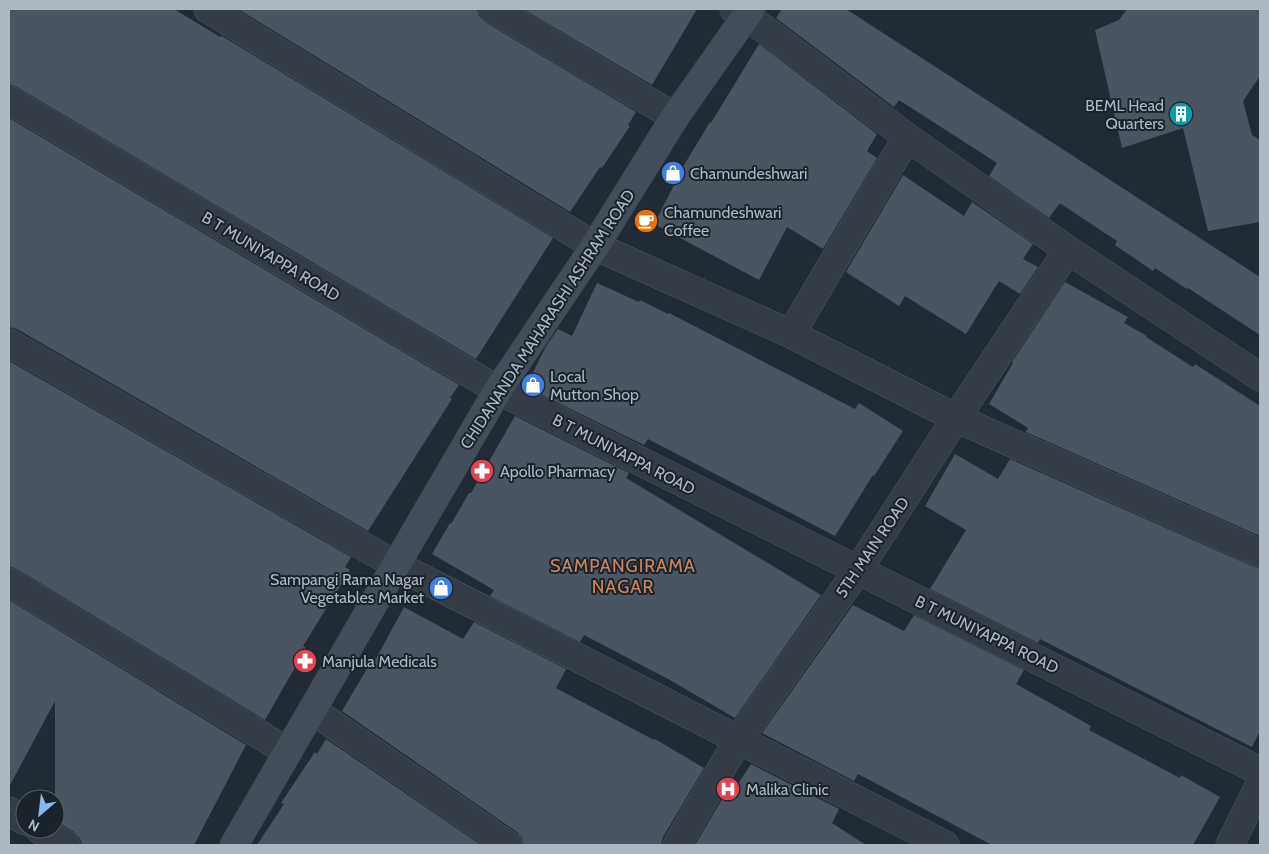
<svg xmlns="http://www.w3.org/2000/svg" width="1269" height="854" font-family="Cabin,sans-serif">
	<rect width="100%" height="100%" fill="#212b35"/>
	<!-- building -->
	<g fill="#495661">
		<path d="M 9,9 L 174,9 L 220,37 L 222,36 L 553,238 L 476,359 L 17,87 L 9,84 Z"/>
		<path d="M 238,9 L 477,9 L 479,16 L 485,22 L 636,112 L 628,125 L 630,126 L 602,168 L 600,167 L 570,212 Z"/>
		<path d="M 523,9 L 697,9 L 652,85 Z"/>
		<path d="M 782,9 L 846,9 L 1260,277 L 1260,335 L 1188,288 L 1187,289 L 1155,268 L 1153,271 L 1115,245 L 1117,241 L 1061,204 L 1059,204 L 1049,218 L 989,176 L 997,163 L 899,100 L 894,107 L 776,18 Z"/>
		<path d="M 1127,9 L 1260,9 L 1260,76 L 1243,101 L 1252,135 L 1260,140 L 1260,222 L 1208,231 L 1183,128 L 1122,148 L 1095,30 L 1119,20 Z"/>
		<path d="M 759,44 L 877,134 L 867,151 L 877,158 L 823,249 L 787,227 L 759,280 L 654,224 L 682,170 L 681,170 L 710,122 L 711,123 Z"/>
		<path d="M 9,118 L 459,385 L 450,398 L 452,399 L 368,531 L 17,329 L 9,327 Z"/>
		<path d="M 903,175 L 964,216 L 972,202 L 1033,244 L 1023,259 L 1038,267 L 1020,294 L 999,281 L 966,334 L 905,296 L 899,306 L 846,272 Z"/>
		<path d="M 1065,282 L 1128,317 L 1124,323 L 1147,336 L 1146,337 L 1193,367 L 1195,364 L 1260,406 L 1260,536 L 1026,432 L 1028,428 L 989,404 L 1013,363 L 1012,362 Z"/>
		<path d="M 597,283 L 639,302 L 640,300 L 668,314 L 669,313 L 855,409 L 859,403 L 903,431 L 874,476 L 873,475 L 835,536 L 648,439 L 644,445 L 530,389 L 533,384 L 529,381 L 546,346 L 558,329 L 572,336 Z"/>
		<path d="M 9,361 L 351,557 L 345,567 L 350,570 L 303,646 L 306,648 L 265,720 L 17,569 L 9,566 Z"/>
		<path d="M 515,416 L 629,473 L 626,478 L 821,595 L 735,718 L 670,680 L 584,635 L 580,642 L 490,596 L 494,590 L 432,554 L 450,523 L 451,524 L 469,493 L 471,493 Z"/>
		<path d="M 955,454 L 998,479 L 1010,459 L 1254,567 L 1260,568 L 1260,731 L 1252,747 L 1040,639 L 1038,643 L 930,589 L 966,530 L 925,506 Z"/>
		<path d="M 9,600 L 246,745 L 194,845 L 82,845 L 80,838 L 74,832 L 55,820 L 55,701 L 9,787 Z"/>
		<path d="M 853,605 L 904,631 L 914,615 L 1024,670 L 1016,684 L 1091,726 L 1089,730 L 1180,778 L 1181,775 L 1220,797 L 1193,845 L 992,845 L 858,774 L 854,781 L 762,733 Z"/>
		<path d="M 404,607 L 463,639 L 474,622 L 566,669 L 556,688 L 654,740 L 655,739 L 704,768 L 663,837 L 661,845 L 523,845 L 522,838 L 517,832 L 342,711 L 368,667 L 371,668 Z"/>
		<path d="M 326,739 L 481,845 L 257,845 L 284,804 L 281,803 L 315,752 L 317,754 Z"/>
		<path d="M 751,764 L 839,809 L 832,823 L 866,845 L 695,845 L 731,784 L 736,787 Z"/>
	</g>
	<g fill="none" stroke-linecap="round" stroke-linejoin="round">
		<!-- street casing -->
		<g stroke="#4f5861" stroke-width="29">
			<g id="street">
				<path d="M 208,9 L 595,246 L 791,334 L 956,418 L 1260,553"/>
				<path d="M 493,9 L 675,117"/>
				<path d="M 734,9 L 747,16 L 907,137 L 1068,250 L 1260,377"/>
				<path d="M 9,100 L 498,390 L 1260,771"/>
				<path d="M 791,334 L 907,137"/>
				<path d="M 9,343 L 396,565 L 945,845"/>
				<path d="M 9,582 L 288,752"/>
				<path d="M 312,710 L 508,845"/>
				<path d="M 9,811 L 25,821"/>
				<path d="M 39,829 L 66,845"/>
				<path d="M 677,845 L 738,740 L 858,570 L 956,418 L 1068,250"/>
				<path d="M 1230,845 L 1260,784"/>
			</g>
		</g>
		<!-- secondary casing -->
		<g stroke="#3e4650" stroke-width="29">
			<path id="secondary" d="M 234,845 L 396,565 L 498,390 L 595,246 L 675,117 L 751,9"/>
		</g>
		<!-- street -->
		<use href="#street" stroke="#343d46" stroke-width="28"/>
		<!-- secondary -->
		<use href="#secondary" stroke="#424d59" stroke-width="28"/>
	</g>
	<!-- icons -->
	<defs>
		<g id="building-disc" transform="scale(1.25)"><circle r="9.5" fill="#0f9aa8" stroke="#1a222a"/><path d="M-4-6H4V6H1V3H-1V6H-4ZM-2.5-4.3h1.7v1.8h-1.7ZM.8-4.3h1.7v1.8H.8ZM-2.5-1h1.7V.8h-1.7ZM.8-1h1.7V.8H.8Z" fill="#fff"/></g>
		<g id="shop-disc" transform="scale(1.25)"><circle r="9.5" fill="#3f7fe0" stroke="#1a222a"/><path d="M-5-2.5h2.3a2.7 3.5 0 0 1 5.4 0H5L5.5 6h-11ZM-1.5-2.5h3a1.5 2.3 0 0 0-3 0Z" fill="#fff"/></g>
		<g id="cafe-disc" transform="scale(1.25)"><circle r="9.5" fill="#e8710a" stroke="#1a222a"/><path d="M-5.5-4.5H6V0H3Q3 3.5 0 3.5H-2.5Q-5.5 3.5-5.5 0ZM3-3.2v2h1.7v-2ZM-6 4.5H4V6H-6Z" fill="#fff"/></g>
		<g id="pharmacy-disc" transform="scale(1.25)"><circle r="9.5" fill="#e0444e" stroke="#1a222a"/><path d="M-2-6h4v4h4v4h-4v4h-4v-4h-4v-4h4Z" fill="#fff"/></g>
		<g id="hospital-disc" transform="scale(1.25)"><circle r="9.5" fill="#e0444e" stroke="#1a222a"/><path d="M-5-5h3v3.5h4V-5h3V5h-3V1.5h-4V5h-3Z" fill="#fff"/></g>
	</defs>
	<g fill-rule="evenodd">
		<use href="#building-disc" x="1181" y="114"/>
		<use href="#shop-disc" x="673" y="173"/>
		<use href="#cafe-disc" x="646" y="221"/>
		<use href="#shop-disc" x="533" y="385"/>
		<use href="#pharmacy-disc" x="482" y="471"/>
		<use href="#shop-disc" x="441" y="588"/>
		<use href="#pharmacy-disc" x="305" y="661"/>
		<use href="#hospital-disc" x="728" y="789"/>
	</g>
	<g text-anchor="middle" stroke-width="4" stroke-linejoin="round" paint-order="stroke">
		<!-- poi labels -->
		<g font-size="16" fill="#aeb8c3" stroke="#1a222a" text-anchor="start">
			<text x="1164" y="111" text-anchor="end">BEML Head<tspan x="1164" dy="18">Quarters</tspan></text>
			<text x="690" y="179">Chamundeshwari</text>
			<text x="664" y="218">Chamundeshwari<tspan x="664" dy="18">Coffee</tspan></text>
			<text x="550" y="382">Local<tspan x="550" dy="18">Mutton Shop</tspan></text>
			<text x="500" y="477">Apollo Pharmacy</text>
			<text x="424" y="585" text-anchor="end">Sampangi Rama Nagar<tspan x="424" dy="18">Vegetables Market</tspan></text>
			<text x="322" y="667">Manjula Medicals</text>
			<text x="746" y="795">Malika Clinic</text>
		</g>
		<!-- street labels -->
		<g font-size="16" fill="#aeb8c3" stroke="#1a222a">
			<text transform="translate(271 256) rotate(31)" y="6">B T MUNIYAPPA ROAD</text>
			<text transform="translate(547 319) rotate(-57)" y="6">CHIDANANDA MAHARASHI ASHRAM ROAD</text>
			<text transform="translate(624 454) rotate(27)" y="6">B T MUNIYAPPA ROAD</text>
			<text transform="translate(872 547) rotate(-56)" y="6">5TH MAIN ROAD</text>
			<text transform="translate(987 634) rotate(26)" y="6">B T MUNIYAPPA ROAD</text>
		</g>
		<!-- neighbourhood labels -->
		<g font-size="18" letter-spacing="1" fill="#cc8561" stroke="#1a222a">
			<text x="623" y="572">SAMPANGIRAMA<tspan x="623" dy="21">NAGAR</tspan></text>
		</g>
	</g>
	<!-- border -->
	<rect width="1269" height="854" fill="none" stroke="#aeb8c3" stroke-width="20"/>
	<!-- north arrow -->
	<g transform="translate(40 814) rotate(208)"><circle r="24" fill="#1a222a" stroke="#555e67"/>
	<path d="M0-4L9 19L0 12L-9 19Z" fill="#86b9f0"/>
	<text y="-8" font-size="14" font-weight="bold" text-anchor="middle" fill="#aeb8c3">N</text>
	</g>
</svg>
